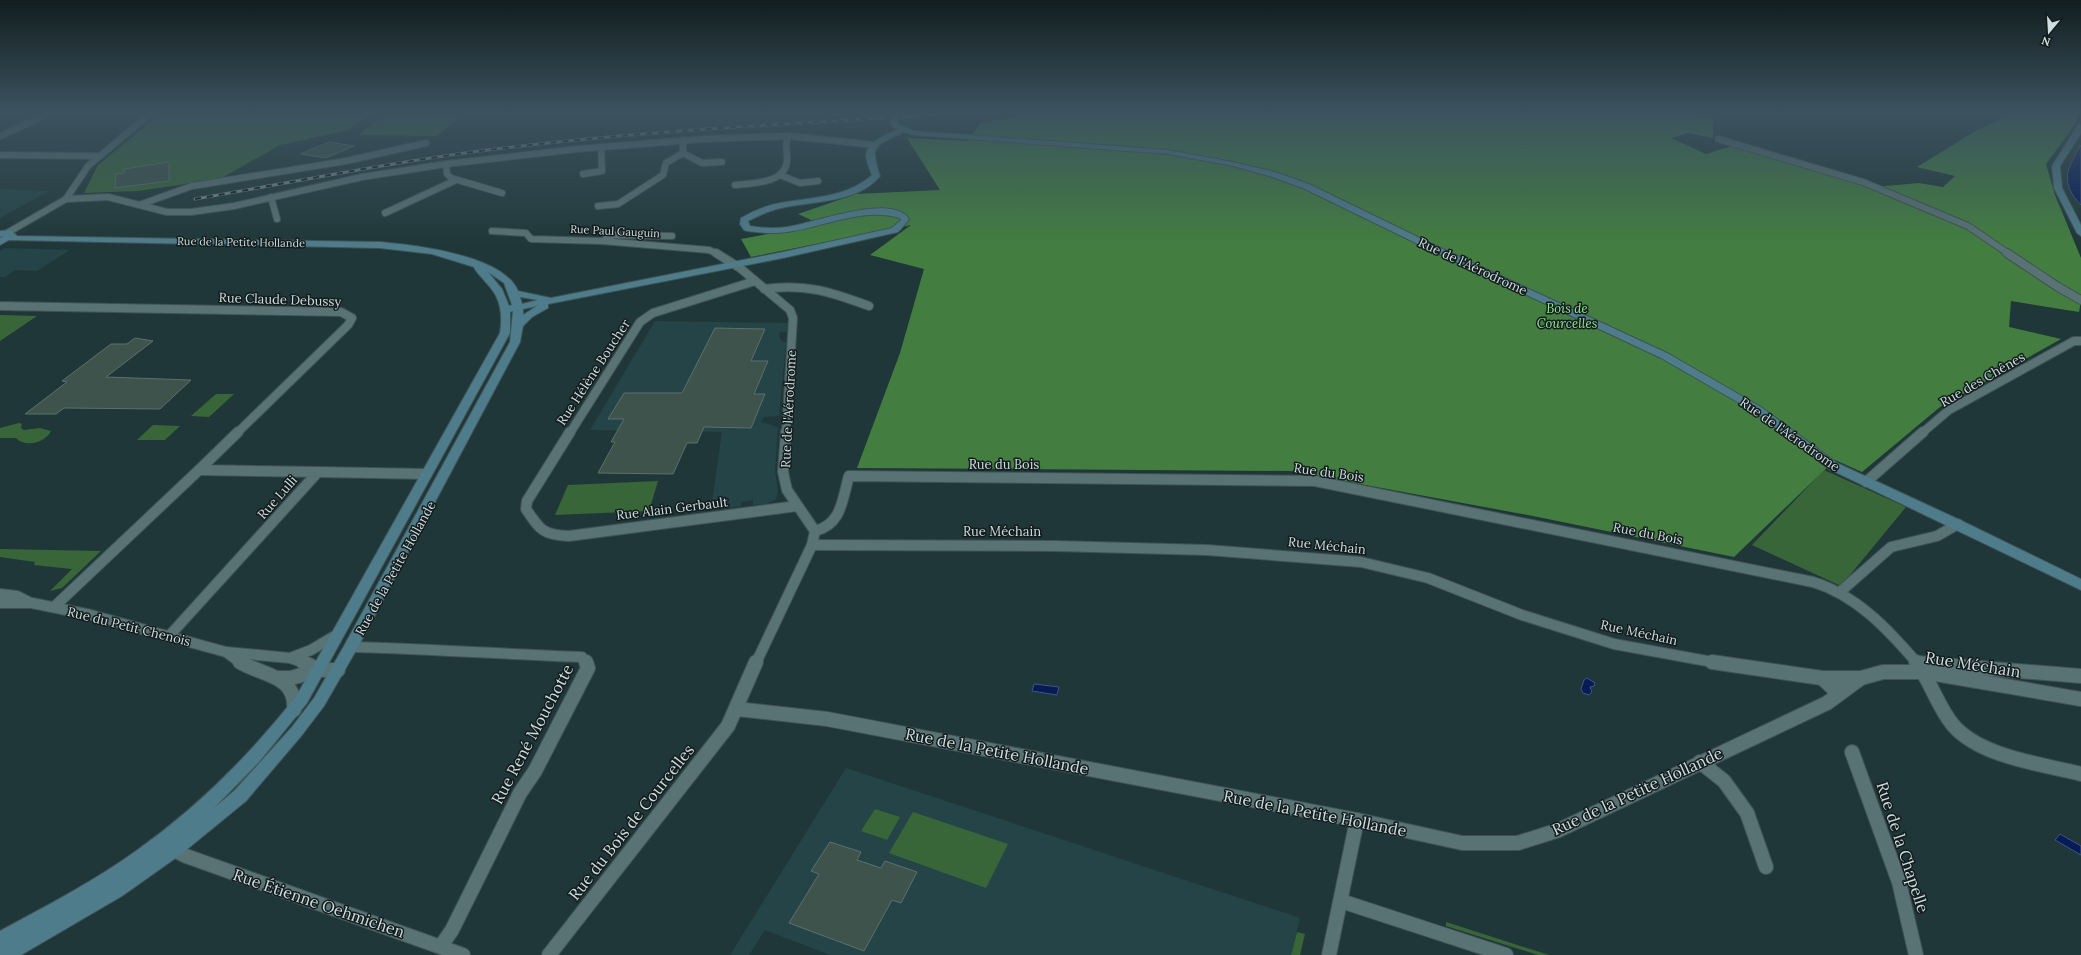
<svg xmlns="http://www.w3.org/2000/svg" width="2081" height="955" font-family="Lora,serif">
	<rect width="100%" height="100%" fill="#203739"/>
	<!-- built -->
	<g fill="#244447">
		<path d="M 0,189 L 49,191 L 0,218 Z"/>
		<path d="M 5,248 L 70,250 L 37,271 L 16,270 L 5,277 L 0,277 L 0,251 Z"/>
		<path d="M 655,321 L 788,323 L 787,332 L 780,332 L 779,336 L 781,340 L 786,343 L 779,416 L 764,417 L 761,422 L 778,427 L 775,471 L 778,492 L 776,499 L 766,504 L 753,505 L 753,500 L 741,502 L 741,506 L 711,510 L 722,432 L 590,430 Z"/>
		<path d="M 846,768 L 1300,918 L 1291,955 L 830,955 L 765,930 L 749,955 L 730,955 Z"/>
	</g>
	<!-- green -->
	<g fill="#396638">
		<path d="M 161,113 L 373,113 L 348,130 L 280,145 L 220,179 L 138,191 L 84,193 L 98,165 Z"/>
		<path d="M 389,113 L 465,113 L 436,136 L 358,135 Z"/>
		<path d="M 0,315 L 37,316 L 0,341 Z"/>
		<path d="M 216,394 L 234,394 L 209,417 L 191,416 Z"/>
		<path d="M 19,423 L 22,424 L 21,428 L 24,430 L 40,428 L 51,431 C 45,443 25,448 16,438 L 0,438 L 0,428 Z"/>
		<path d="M 153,425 L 180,426 L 165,440 L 137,440 Z"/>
		<path d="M 1824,470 L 1906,507 L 1841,586 L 1752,545 Z"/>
		<path d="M 658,481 L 649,511 L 555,515 L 568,485 Z"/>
		<path d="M 0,549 L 101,551 L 62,588 L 50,591 L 72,569 L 34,565 L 35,562 L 0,557 Z"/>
		<path d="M 875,809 L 900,817 L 887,840 L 861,831 Z"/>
		<path d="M 913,812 L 1008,844 L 986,888 L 889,853 Z"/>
		<path d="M 1446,922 L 1549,955 L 1538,955 L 1446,926 Z"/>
		<path d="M 1297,932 L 1305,934 L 1300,955 L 1291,955 Z"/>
	</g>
	<!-- forest -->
	<path fill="#437e40" d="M 1016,113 L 1691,113 L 1713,118 L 1713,138 L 1688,133 L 1671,138 L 1706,154 L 1732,146 L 1874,187 L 1919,183 L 1943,187 L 1955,176 L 1917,167 L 1977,130 L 2014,113 L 2081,113 L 2069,133 L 2046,164 L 2055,195 L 2081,258 L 2081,301 L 2079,312 L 2011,301 L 2009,327 L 2061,339 L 1940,407 L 1862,472 L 1835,460 L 1734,557 L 1533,516 L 1290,471 L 857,468 L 900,353 L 924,269 L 870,255 L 911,225 L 751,257 L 741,239 L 820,224 L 798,214 L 856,194 L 940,190 L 907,138 L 968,141 L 981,123 L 1015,117 Z"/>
	<!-- water -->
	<g fill="#071b57" stroke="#435580">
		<path d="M 2081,145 L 2081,205 C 2059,182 2067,169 2081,145 Z"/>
		<path d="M 1587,678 L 1595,683 L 1594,686 L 1590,687 L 1592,692 L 1589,695 L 1583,693 L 1581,689 L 1584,680 Z"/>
		<path d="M 1034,684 L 1059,687 L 1057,695 L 1032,691 Z"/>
		<path d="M 2060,834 L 2081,846 L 2081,855 L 2055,840 Z"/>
	</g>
	<!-- building -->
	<g fill="#3d534c" stroke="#5b716a">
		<path d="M 329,142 L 354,146 L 326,158 L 300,154 Z"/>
		<path d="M 169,162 L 169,181 L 115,188 L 116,174 L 124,173 L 124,169 Z"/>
		<path d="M 715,328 L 765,329 L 751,361 L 768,361 L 754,394 L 765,394 L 751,428 L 704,427 L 697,443 L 687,443 L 673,474 L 598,473 L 615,442 L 611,442 L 624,419 L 608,419 L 624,393 L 682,393 Z"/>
		<path d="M 135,338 L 153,341 L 106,377 L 191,380 L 160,409 L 64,408 L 56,414 L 25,414 L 67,382 L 62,381 L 111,344 L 127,344 Z"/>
		<path d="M 830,842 L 861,852 L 857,860 L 881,868 L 885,861 L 917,872 L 901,903 L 892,900 L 864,951 L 789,923 L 819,874 L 811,871 Z"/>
	</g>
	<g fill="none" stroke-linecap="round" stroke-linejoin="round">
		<!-- street-far3 casing -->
		<g stroke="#3f5355" stroke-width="8">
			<g id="street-far3">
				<path d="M 0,136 L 50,113"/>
				<path d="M 1718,139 L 1863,182 L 1968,226 L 2009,254"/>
				<path d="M 683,153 L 702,163 L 722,162"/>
				<path d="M 0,155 L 100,156"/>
				<path d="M 446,164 L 447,174 L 451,178 L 502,193"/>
				<path d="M 583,174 L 602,171 L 601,147"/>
				<path d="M 780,175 L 800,183 L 818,181"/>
				<path d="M 735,185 C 752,183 785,184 787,161 C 788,152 784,145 788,136"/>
				<path d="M 271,197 L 277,219"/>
				<path d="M 66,199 L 108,197 L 167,212 L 191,212 L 234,206 L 362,177 L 446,164 L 578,149 L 703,139 L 788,136 L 876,145"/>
				<path d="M 139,205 L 192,186 L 346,161 L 426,143"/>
				<path d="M 598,206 L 618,204 L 663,175 L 666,163 L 683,153 L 683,140"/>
				<path d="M 385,213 L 456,180"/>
				<path d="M 492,231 L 526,233 L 531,239 L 602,241 L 709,250 L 718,254"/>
				<path d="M 7,233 L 66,199 L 88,166 L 151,113"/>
				<path d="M 602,241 L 614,235 L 672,236"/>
			</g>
		</g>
		<!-- street-far2 casing -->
		<g stroke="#3f5355" stroke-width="10">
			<g id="street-far2">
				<path d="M 716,253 L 740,268 L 790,310 L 793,318 L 786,433"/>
				<path d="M 2007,253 L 2058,287 L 2081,300"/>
				<path d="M 764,289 C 805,283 831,292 869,306"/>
				<path d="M 0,306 L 341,312 L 352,318 L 348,325 L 237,433"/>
				<path d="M 570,433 L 640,322 L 653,313 L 755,281"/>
				<path d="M 1922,433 L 1949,410 L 2074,341 L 2081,341"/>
			</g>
		</g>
		<!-- street-far1 casing -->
		<g stroke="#3f5355" stroke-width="12">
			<g id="street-far1">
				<path d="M 570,432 L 527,501 L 526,509 C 540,530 543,535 569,536 L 797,506"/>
				<path d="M 318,472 L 427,474"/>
				<path d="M 1866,482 L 1923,432"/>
				<path d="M 815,531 C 842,524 842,500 849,476 L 1315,481 L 1813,582 C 1856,595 1888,629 1917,663"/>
				<path d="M 812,545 L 1056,546 L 1207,550 L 1361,562 L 1428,578 L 1522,615 L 1614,644 L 1718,663"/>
				<path d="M 1840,592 L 1891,547 L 1937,536 L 1958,524"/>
				<path d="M 0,594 L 17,596 L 29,602"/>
				<path d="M 0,603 L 32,603 L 91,615 L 226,652 L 290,658 L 305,663"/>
				<path d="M 54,607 L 199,470"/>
				<path d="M 170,635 L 318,472 L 199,470 L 238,432"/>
				<path d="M 351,647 C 428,649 505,654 582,657 L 587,663"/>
				<path d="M 226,652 L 241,663"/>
				<path d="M 290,658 L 311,650 L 338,634"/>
				<path d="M 756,663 L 812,545 L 815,531 L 787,490 L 783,472 L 786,432"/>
			</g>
		</g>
		<!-- street casing -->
		<g stroke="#3f5355" stroke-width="16">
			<g id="street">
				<path d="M 240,662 C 263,676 297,675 294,710"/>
				<path d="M 303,662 L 319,670"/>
				<path d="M 1712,662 L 1822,678"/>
				<path d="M 1916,662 C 1931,681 1937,706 1953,725 C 1980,757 2042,764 2081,774"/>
				<path d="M 1918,663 L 2081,676"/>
				<path d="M 278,678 L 291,678 L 319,670 L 338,670"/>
				<path d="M 1839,694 L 1822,678 L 1861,678 L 1883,672 L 1924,672 L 2081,699"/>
				<path d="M 737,709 L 827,719 L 1357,820 L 1462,843 L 1518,843 L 1559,830 L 1827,703 L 1861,678"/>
				<path d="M 1852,752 L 1899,882 L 1916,955"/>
				<path d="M 1700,762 L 1724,781 L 1747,813 L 1766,867"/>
				<path d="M 174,850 L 186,856 L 463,955"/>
				<path d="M 1341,901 L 1506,955"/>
				<path d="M 441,946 L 452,930 L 520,793 L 535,771 L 588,668 L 586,662"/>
				<path d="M 549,955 L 728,726 L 756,662"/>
				<path d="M 1329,955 L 1357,820"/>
			</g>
		</g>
		<!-- secondary casing -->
		<g stroke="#3f5355" stroke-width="2">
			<g id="secondary">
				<path d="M 890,113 L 896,113 L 899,125 L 915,131 L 1168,150 L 1233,162 L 1275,172 L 1309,184 L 1430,243 L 1669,354 L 1761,407 L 1837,463 L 1962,521 L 2081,579 L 2081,590 L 1829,469 L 1753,411 L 1661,358 L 1424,247 L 1303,188 L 1269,176 L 1233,166 L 1168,154 L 914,135 L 904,132 C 876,146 869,143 880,176 C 856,205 810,200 777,209 C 766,212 758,216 748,221 L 750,226 C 762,228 774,229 787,227 C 814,223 885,195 907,216 L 909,220 L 898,232 L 783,258 L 548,304 L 548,308 L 532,317 L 523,326 L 520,342 L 358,647 L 324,706 L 302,735 L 246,801 L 180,855 L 122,896 L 21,955 L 0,955 L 0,931 C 46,906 93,882 136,851 C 198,807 250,755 297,695 L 500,333 C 502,320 502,308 496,296 C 493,288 474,271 474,267 L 432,254 L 380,248 L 9,240 L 0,245 L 0,238 L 4,236 L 0,237 L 0,231 L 11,230 L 17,236 L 380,242 C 415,245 503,255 518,291 L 551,298 L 783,252 L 892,228 L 901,220 L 900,218 C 861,207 825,227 787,232 C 773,234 761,233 747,231 L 744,230 L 740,224 L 741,218 C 752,212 763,207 775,204 C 809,197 845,199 872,175 C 870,170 867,163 866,157 C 865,142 887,135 898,129 L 892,126 ZM 488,272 L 504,283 L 512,305 L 509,306 L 502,289 ZM 520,297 L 538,300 L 522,304 ZM 537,306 L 523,315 L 523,309 ZM 513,311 L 510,342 L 344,646 L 314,698 L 292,727 L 234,791 L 214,808 L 259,762 L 307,703 L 510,333 L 510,312 Z"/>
				<path d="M 2078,125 L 2081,125 L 2081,133 L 2060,166 L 2062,188 L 2081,225 L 2081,236 L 2077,233 L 2054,188 L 2052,166 Z"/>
			</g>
		</g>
		<!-- street-far3 -->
		<use href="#street-far3" stroke="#597274" stroke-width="6"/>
		<!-- street-far2 -->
		<use href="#street-far2" stroke="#597274" stroke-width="8"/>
		<!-- street-far1 -->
		<use href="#street-far1" stroke="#597274" stroke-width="10"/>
		<!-- street -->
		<use href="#street" stroke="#597274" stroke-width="14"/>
		<!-- secondary -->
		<use href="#secondary" fill="#4f7c8b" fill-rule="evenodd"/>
		<!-- rail casing -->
		<g stroke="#75888a" stroke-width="3">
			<path id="rail" d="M 195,199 C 301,181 406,159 513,147 C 665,129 818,122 971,113"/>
		</g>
		<!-- rail -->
		<use href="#rail" stroke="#121c1d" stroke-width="2" stroke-dasharray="6" stroke-linecap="butt"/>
	</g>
	<!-- sky -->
	<linearGradient id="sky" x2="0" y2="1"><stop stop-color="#121e1f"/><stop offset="0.46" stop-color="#3c535f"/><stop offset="1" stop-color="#3c535f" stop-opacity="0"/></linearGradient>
	<rect width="2081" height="246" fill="url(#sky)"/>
	<g text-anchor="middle" stroke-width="3" stroke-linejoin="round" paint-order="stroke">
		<!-- far-street labels -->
		<g font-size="11" fill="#d0dddf" stroke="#121c1d">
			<text transform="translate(615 231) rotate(3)" y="4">Rue Paul Gauguin</text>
			<text transform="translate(241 242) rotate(1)" y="4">Rue de la Petite Hollande</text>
		</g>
		<!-- street labels -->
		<g font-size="13" fill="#d0dddf" stroke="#121c1d">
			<text transform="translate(1473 266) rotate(25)" y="5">Rue de l'Aérodrome</text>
			<text transform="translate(280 299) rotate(2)" y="5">Rue Claude Debussy</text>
			<text transform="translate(593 372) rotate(-57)" y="5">Rue Hélène Boucher</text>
			<text transform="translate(1982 379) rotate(-30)" y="5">Rue des Chênes</text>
			<text transform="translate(788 409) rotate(-87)" y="5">Rue de l'Aérodrome</text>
			<text transform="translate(1790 434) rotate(35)" y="5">Rue de l'Aérodrome</text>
			<text x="1004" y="469">Rue du Bois</text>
			<text transform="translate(1329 472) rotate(8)" y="5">Rue du Bois</text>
			<text transform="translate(277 497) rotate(-49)" y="5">Rue Lulli</text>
			<text transform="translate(672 508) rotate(-7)" y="5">Rue Alain Gerbault</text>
			<text x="1002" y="536">Rue Méchain</text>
			<text transform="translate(1648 533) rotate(11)" y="5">Rue du Bois</text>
			<text transform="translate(1327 545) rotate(6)" y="5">Rue Méchain</text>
			<text transform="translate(395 568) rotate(-61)" y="5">Rue de la Petite Hollande</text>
			<text transform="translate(129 626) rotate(14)" y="5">Rue du Petit Chenois</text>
			<text transform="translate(1639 632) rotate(12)" y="5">Rue Méchain</text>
		</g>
		<!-- park labels -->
		<g font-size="13" font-style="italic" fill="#95e791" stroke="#121c1d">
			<text x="1567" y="313">Bois de<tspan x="1567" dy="15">Courcelles</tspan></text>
		</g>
		<!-- near-street labels -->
		<g font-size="16" fill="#d0dddf" stroke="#121c1d">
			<text transform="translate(1973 664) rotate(9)" y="6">Rue Méchain</text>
			<text transform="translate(532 734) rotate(-62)" y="6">Rue René Mouchotte</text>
			<text transform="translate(997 751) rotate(11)" y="6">Rue de la Petite Hollande</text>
			<text transform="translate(1637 791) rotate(-25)" y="6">Rue de la Petite Hollande</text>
			<text transform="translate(1315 813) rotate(11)" y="6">Rue de la Petite Hollande</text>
			<text transform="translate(631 822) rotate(-52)" y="6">Rue du Bois de Courcelles</text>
			<text transform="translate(1903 847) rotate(72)" y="6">Rue de la Chapelle</text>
			<text transform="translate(319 903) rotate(19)" y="6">Rue Étienne Oehmichen</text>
		</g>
	</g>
	<!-- north arrow -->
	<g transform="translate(2049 32) rotate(198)" stroke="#121c1d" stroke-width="3" paint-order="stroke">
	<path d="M0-3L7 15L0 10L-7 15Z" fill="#d0dddf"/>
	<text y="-6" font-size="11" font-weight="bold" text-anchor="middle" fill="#d0dddf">N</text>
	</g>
</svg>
